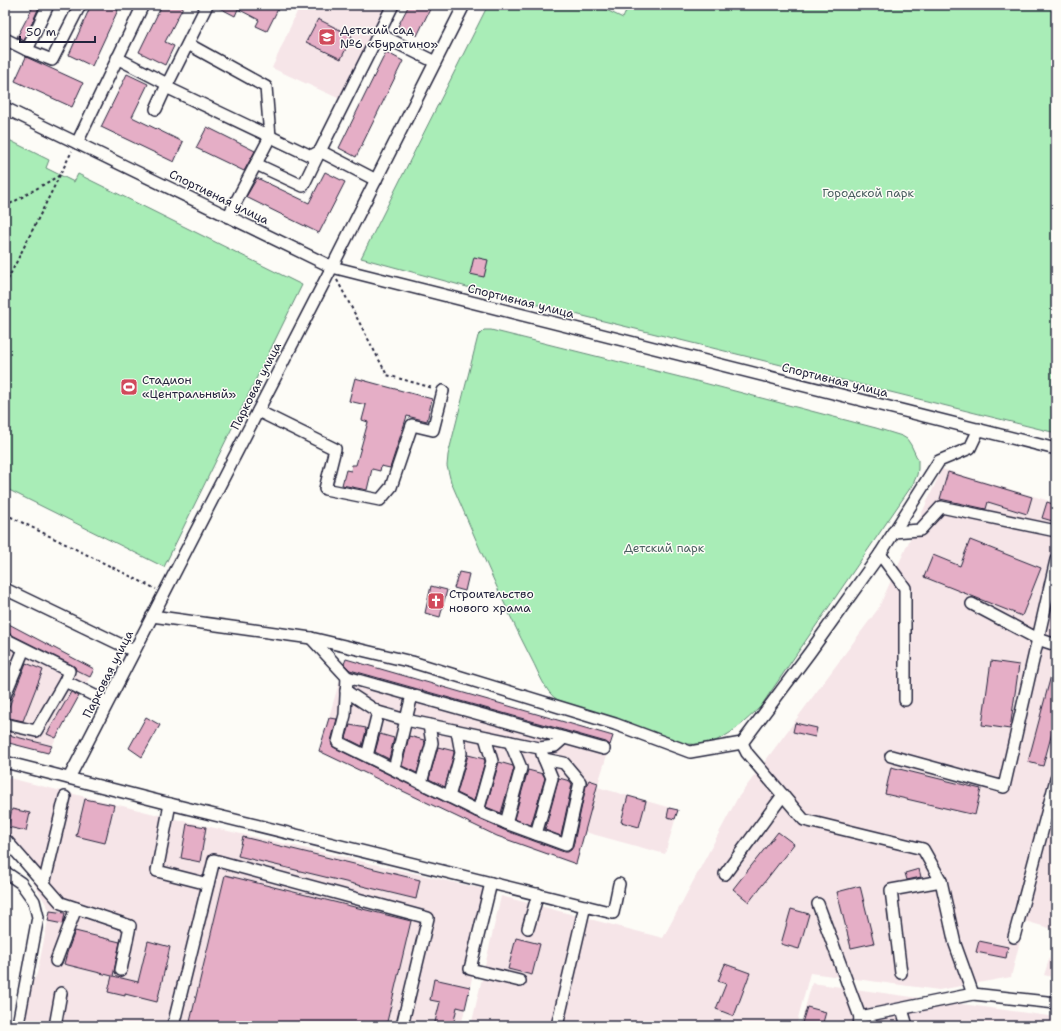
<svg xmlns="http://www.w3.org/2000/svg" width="1061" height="1031" font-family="'Shantell Sans',sans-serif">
	<rect width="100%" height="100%" fill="#fdfcf7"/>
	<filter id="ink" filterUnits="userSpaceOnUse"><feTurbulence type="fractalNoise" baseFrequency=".025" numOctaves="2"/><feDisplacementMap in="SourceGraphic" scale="8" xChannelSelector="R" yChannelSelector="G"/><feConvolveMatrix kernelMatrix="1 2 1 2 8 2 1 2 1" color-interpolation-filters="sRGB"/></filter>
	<g filter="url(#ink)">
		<!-- built -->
		<g fill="#f6e5e8">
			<path d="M 300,5 L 381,5 L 384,7 L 340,99 L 272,68 Z"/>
			<path d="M 942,469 L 1056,503 L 1056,930 L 1025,921 L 1011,977 L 939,990 L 810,973 L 796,1026 L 471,1026 L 501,896 L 663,938 L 737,799 L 878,609 Z"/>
			<path d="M 5,622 L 94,669 L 48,753 L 5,742 Z"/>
			<path d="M 346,659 L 613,736 L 597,787 L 678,810 L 665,854 L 585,832 L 576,864 L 497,836 L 319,751 Z"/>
			<path d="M 5,777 L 175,819 L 492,891 L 461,1026 L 8,1026 L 37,974 L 50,911 L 27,872 L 5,849 Z"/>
			<path d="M 1056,939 L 1056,978 L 1044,975 Z"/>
			<path d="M 812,983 L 1056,1017 L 1056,1026 L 800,1026 Z"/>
		</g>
		<!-- green -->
		<g fill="#a9edb7" stroke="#668879">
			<path d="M 488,5 L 596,5 L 623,18 L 629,5 L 1056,5 L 1056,433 L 478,290 L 361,258 Z"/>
			<path d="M 5,138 L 49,160 L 46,168 L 74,182 L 78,174 L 302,285 L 164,567 L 5,488 Z"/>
			<path d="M 484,330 L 491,330 L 704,383 L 876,428 L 902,436 L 907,439 L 911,445 L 918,460 L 918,469 L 917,475 L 913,484 L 761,706 C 747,720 728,738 709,743 C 682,749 654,734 630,725 C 606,717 582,709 558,700 C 546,694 538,671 532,660 C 502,602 477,542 451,482 L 447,466 L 448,455 L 477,340 L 478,336 Z"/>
		</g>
		<!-- building -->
		<g fill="#e5aec6" stroke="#22223b">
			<path d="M 34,5 L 40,5 L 24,41 L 17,37 Z"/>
			<path d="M 91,5 L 107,5 L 118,10 L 92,66 L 69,55 Z"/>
			<path d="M 162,5 L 184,5 L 165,42 L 174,46 L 165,65 L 139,52 Z"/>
			<path d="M 214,5 L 280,5 L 267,31 L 256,26 L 259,20 L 238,9 L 235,16 Z"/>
			<path d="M 409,5 L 432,5 L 417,36 L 398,26 Z"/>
			<path d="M 318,19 L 352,36 L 341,59 L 306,42 Z"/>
			<path d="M 386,52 L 403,61 L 356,157 L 339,148 Z"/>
			<path d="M 26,57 L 83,83 L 72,107 L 15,81 Z"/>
			<path d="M 127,74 L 148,84 L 132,117 L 183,142 L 174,162 L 101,127 Z"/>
			<path d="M 207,127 L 255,151 L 244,171 L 196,148 Z"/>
			<path d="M 325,172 L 345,182 L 319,233 L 246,197 L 257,178 L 309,203 Z"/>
			<path d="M 474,257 L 488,260 L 484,277 L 470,274 Z"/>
			<path d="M 355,378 L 432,399 L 427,421 L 407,416 L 390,468 L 381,466 L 380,471 L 372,469 L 367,490 L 342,485 L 346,470 L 351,471 L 352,465 L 356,465 L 368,422 L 362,420 L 366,405 L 349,401 Z"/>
			<path d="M 948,472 L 1032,497 L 1027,514 L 988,502 L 986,509 L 940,499 Z"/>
			<path d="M 1047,502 L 1056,505 L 1056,522 L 1042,518 Z"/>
			<path d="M 970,540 L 1041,568 L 1022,616 L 924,577 L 933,555 L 960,566 Z"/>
			<path d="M 459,572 L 469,574 L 465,591 L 454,588 Z"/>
			<path d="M 431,586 L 447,590 L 440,617 L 425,613 Z"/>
			<path d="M 5,622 L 94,669 L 90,677 L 76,670 L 75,667 L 72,665 L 8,633 L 5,632 Z"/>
			<path d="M 346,659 L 613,736 L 610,745 L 606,742 L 350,670 L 344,664 Z"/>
			<path d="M 991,661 L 1019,665 L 1010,729 L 982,725 Z"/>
			<path d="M 26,663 L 43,670 L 23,721 L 5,717 Z"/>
			<path d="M 1053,668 L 1056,668 L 1056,718 L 1043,766 L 1028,762 Z"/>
			<path d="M 71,692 L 79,696 L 56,738 L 47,734 Z"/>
			<path d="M 146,717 L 160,725 L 142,757 L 129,748 Z"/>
			<path d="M 329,718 L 337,719 L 331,741 L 332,746 L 335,748 L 475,817 L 504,830 L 564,852 L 568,852 L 571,850 L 573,847 L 586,786 L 589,780 L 598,783 L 576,864 L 497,836 L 319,751 Z"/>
			<path d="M 795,723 L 817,728 L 815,737 L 793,732 Z"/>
			<path d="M 350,725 L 366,728 L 365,730 L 366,731 L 362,746 L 346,738 Z"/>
			<path d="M 5,734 L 52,746 L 48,753 L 5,742 Z"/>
			<path d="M 380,734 L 394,738 L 389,759 L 375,752 Z"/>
			<path d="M 409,736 L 424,740 L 425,743 L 417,773 L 402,766 Z"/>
			<path d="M 438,747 L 454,751 L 454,753 L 445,787 L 429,779 Z"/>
			<path d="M 468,755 L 484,759 L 485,761 L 474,801 L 457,793 Z"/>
			<path d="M 499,762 L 513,766 L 514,768 L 501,813 L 486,807 Z"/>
			<path d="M 891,767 L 981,789 L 975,815 L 885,794 Z"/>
			<path d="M 528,770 L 543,774 L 545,778 L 531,825 L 514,819 Z"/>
			<path d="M 559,778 L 570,781 L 572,784 L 561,836 L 545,830 Z"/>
			<path d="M 628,796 L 646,801 L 639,827 L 621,822 Z"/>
			<path d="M 85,799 L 114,805 L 105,843 L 76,836 Z"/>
			<path d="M 669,808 L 678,810 L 675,819 L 667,817 Z"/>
			<path d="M 12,809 L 30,813 L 26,831 L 8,827 Z"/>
			<path d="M 187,824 L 206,827 L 200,862 L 181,858 Z"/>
			<path d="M 778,832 L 794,844 L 749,902 L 733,889 Z"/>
			<path d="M 243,837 L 420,880 L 416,899 L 238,856 Z"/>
			<path d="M 919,869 L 921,877 L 907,880 L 905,873 Z"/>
			<path d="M 225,875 L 411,921 L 386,1026 L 189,1026 Z"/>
			<path d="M 860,886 L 874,943 L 851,948 L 837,892 Z"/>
			<path d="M 791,909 L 809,914 L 799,949 L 781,944 Z"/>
			<path d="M 50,911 L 65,913 L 63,924 L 48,921 Z"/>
			<path d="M 75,931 L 120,942 L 113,976 L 138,982 L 148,941 L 170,947 L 157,1002 L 125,994 L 125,996 L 108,992 L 112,976 L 64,964 L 67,953 Z"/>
			<path d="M 516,938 L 540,944 L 532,975 L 508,969 Z"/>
			<path d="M 979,941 L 1008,947 L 1006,958 L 976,952 Z"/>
			<path d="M 725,964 L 750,973 L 734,1016 L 716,1009 L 726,984 L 718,981 Z"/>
			<path d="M 434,979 L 470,987 L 465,1009 L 457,1007 L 453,1026 L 434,1026 L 440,1002 L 430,1000 Z"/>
			<path d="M 807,1007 L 826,1012 L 822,1026 L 801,1026 Z"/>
		</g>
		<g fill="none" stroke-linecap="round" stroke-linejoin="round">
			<!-- minor casing -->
			<g stroke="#22223b" stroke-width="14">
				<g id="minor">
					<path d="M 48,5 L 27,50 L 52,60 L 80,5"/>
					<path d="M 207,5 L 166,87 L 311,156 L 320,151 L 303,186 L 256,164"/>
					<path d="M 379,34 L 435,62"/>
					<path d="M 5,39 L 27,50"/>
					<path d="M 188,44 L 266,87 L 270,137 L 228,217"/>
					<path d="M 117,58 L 167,84"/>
					<path d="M 5,108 L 332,267 L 1056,449"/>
					<path d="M 156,109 L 166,87"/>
					<path d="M 77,143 L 143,5"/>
					<path d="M 376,180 L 320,151 L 393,5"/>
					<path d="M 258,411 L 335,449 L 325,489 L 380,500 L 391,487 L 412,425 L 433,430 L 443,391"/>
					<path d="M 893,532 L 920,530 L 941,507 L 1056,531"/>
					<path d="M 880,554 L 905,588 L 905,700"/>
					<path d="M 5,589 L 134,651"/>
					<path d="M 972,604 L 1038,639 L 1056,645"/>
					<path d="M 152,616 L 311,638 L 412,662 L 615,724 L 690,752 L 742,743 L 810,652 L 880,554 L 939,461 L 970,448 L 979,429"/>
					<path d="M 311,638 L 347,677 L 604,749"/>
					<path d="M 5,639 L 69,671 L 65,681 L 107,702"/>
					<path d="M 347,677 L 345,715 L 338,742 L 478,811 L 506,823 L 566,845 L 580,782 L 564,763 L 544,759"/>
					<path d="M 346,691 L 378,712 L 406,720 L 539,748 L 555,746 L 564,738"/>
					<path d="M 5,695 L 24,649"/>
					<path d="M 5,724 L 36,731 L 65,681"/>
					<path d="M 742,743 L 747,753 L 804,820 L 923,849 L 941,881 L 955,944 L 973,994 L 1056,1003"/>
					<path d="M 367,756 L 378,712"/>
					<path d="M 891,756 L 1004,787 L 1056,560"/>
					<path d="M 5,762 L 170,804 L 613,913 L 619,884"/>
					<path d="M 394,769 L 412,695"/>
					<path d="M 69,778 L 332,267 L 464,5"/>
					<path d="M 421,783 L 432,743 L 429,725"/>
					<path d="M 449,797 L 461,753 L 457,731"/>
					<path d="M 170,804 L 157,871 L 208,884"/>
					<path d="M 478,811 L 492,761 L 485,737"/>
					<path d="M 506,823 L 521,768 L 510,742"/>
					<path d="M 536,834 L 552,778 L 542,754"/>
					<path d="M 5,839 L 61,903 L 130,926 L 121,970"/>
					<path d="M 5,872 L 21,883 L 34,901 L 38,917 L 19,1019"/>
					<path d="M 725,874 L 783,795"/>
					<path d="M 491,883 L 470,969 L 520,981"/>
					<path d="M 44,884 L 65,797"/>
					<path d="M 818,904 L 860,1017"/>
					<path d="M 528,928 L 538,894"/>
					<path d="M 1014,937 L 1056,779"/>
					<path d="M 56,961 L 76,908"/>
					<path d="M 901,973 L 891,890 L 941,881"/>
					<path d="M 902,1009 L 907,1026"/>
					<path d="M 55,1026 L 61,993"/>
					<path d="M 173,1026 L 214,860 L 428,918 L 402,1026"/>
					<path d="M 557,1026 L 584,910 L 586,906"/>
					<path d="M 859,1026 L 860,1017 L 973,994"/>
				</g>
			</g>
			<!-- path -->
			<g stroke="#22223b" stroke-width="2" stroke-dasharray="3 3" stroke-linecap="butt">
				<path d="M 5,207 L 60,175 L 72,151"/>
				<path d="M 337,280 L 387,375 L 433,388"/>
				<path d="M 5,285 L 60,175"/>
				<path d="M 5,514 L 156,589"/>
			</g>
			<!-- minor -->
			<use href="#minor" stroke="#fdfcf7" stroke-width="11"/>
		</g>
	</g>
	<!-- icons -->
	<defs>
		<g id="school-square" transform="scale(0.9)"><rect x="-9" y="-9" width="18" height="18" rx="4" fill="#d1495b" stroke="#fdfcf7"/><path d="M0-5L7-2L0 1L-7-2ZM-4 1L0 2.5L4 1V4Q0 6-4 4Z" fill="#fff"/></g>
		<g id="stadium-square" transform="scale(0.9)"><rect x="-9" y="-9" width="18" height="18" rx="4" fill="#d1495b" stroke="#fdfcf7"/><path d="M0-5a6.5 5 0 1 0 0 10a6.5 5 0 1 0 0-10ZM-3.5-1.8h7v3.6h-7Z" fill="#fff"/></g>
		<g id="church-square" transform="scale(0.9)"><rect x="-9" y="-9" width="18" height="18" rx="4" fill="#d1495b" stroke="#fdfcf7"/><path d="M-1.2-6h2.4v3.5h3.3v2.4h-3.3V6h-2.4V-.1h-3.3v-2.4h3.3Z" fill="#fff"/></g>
	</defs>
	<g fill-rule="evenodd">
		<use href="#school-square" x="327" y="37"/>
		<use href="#stadium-square" x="129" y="387"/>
		<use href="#church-square" x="436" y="601"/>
	</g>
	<g text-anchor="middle" stroke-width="3" stroke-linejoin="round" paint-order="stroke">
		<!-- poi labels -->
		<g font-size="12" fill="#22223b" stroke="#fdfcf7" text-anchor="start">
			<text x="340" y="34">Детский сад<tspan x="340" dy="14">№6 «Буратино»</tspan></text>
			<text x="142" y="384">Стадион<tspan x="142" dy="14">«Центральный»</tspan></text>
			<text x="449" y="598">Строительство<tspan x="449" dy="14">нового храма</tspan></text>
		</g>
		<!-- park labels -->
		<g font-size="12" fill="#4a5f60" stroke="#fdfcf7">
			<text x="868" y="197">Городской парк</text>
			<text x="664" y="552">Детский парк</text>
		</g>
		<!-- street labels -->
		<g font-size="12" fill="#22223b" stroke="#fdfcf7">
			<text transform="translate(219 197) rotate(26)" y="4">Спортивная улица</text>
			<text transform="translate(521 301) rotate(14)" y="4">Спортивная улица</text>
			<text transform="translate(835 380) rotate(14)" y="4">Спортивная улица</text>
			<text transform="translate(256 386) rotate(-63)" y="4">Парковая улица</text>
			<text transform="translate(108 674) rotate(-63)" y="4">Парковая улица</text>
		</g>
	</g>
	<!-- margin -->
	<rect width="1061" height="1031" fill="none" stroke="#fdfcf7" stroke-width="20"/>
	<rect x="10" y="10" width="1041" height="1011" fill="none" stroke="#22223b" stroke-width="1.5" filter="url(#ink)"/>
	<!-- scale -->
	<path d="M20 36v6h75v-6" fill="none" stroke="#22223b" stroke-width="2"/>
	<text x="26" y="36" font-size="12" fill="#22223b" stroke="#fdfcf7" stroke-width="3" paint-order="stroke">50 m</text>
</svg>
